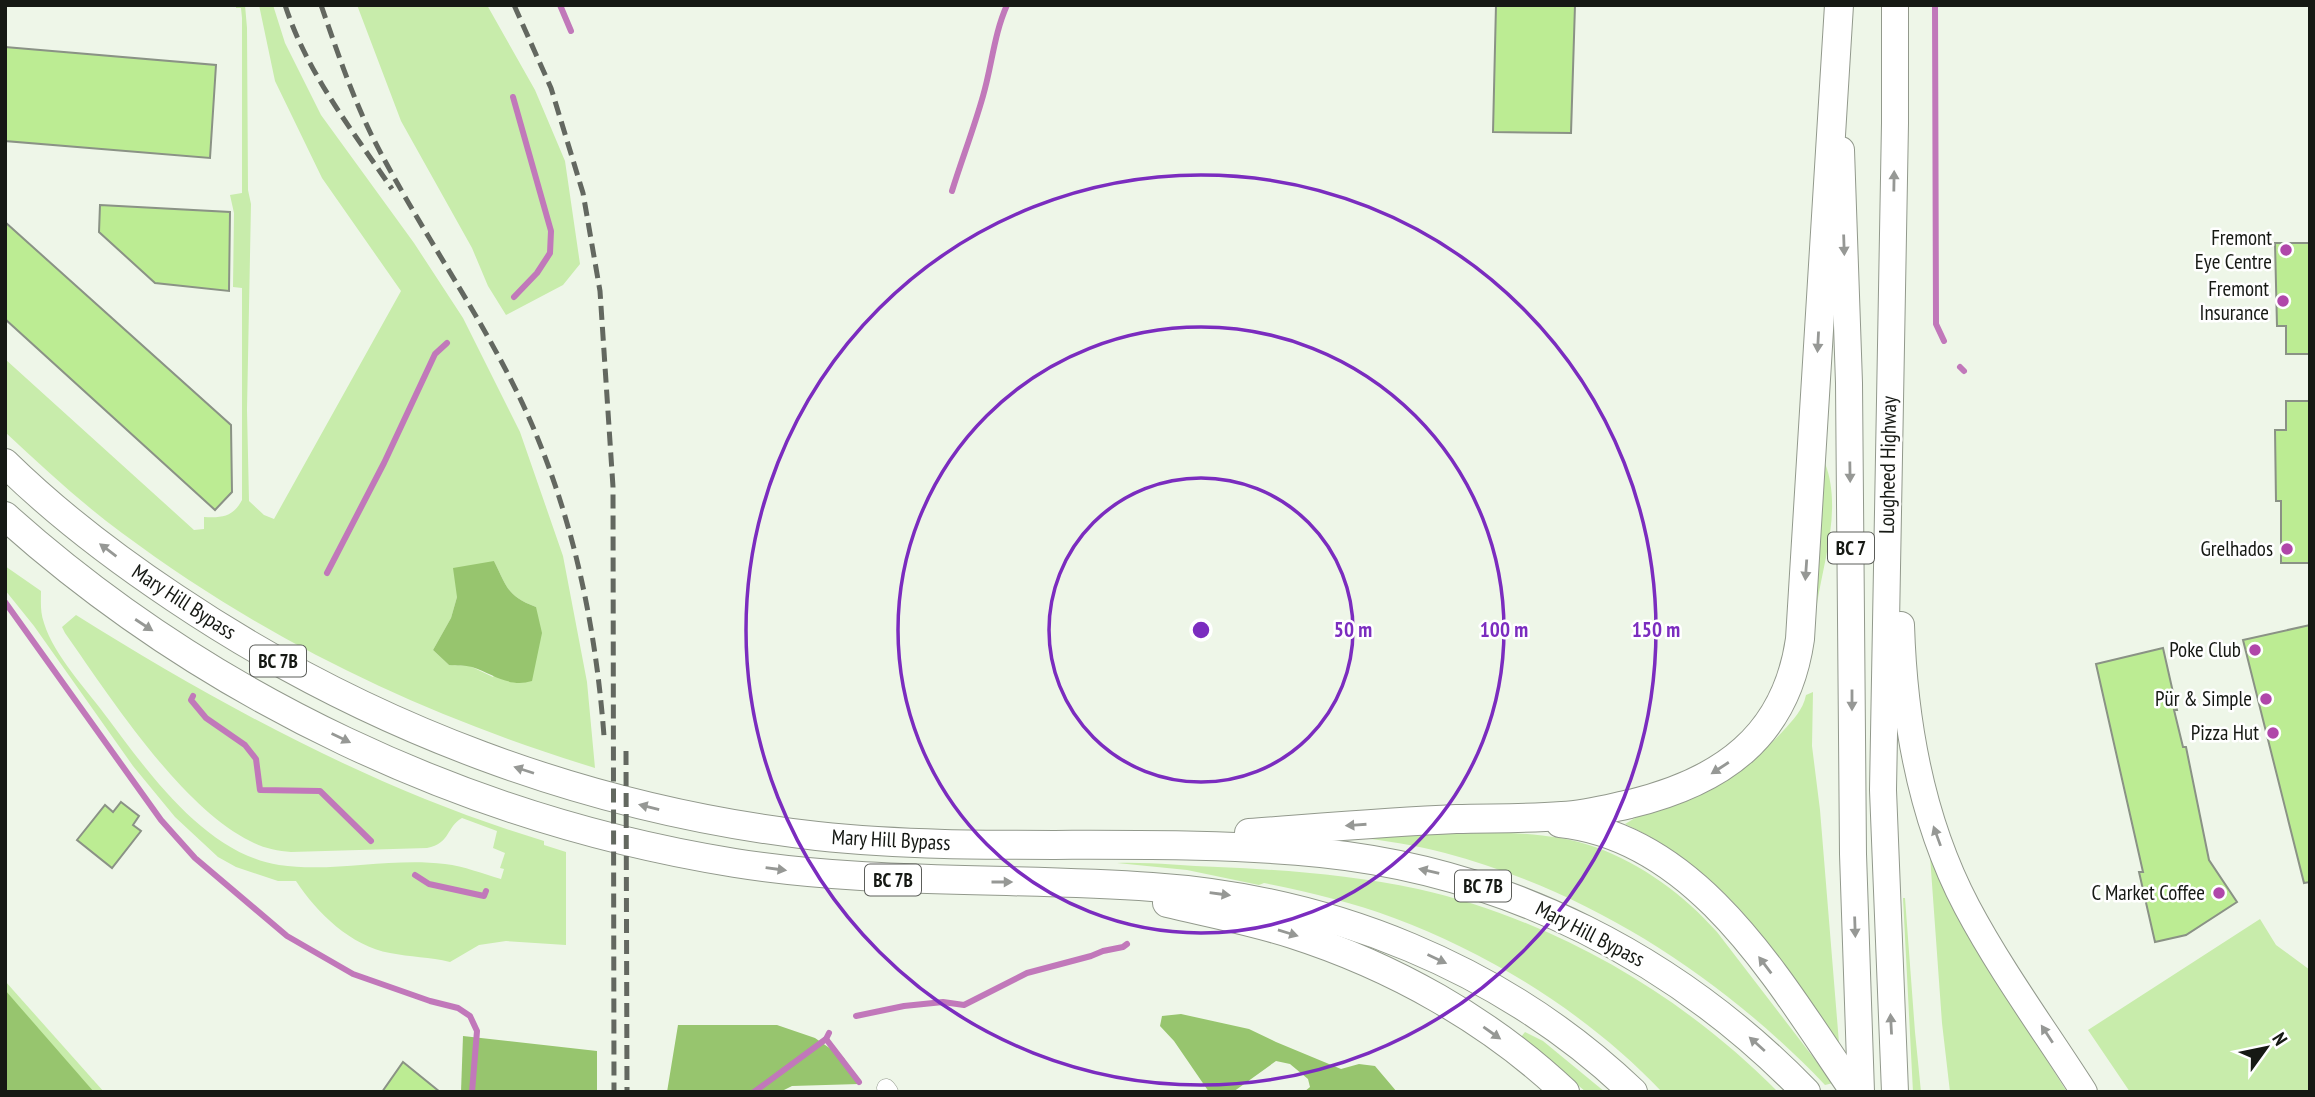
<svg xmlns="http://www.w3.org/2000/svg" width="2315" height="1097" font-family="'PT Sans Narrow',sans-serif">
	<rect width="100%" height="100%" fill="#eef6e8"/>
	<!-- green -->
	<g fill="#c8ecab" fill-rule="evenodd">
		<path d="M 236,5 L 245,5 L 247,28 L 248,190 L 251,204 L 247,410 L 249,501 L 264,515 L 274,519 L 401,291 L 322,178 L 275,81 L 259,5 L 273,5 L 285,43 L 321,115 L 414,243 L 463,318 L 520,432 L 563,556 L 587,682 L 595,768 C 420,714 269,642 122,533 C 81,503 43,467 5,432 L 5,359 L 194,530 L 204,529 L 204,517 C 222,518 233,517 242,500 L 242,288 L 233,287 L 234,213 L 230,195 L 242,193 L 242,18 L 241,8 L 236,8 ZM 494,561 C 507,587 507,596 536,607 L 493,677 L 470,666 L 449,665 L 433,650 L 451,618 L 457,597 Z"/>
		<path d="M 357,5 L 487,5 L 535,90 L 565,161 L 580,264 L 563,285 L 506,315 L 488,286 L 472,248 L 401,121 Z"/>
		<path d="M 1825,463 C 1842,508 1824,559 1817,604 L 1822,475 Z"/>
		<path d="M 5,566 L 41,591 C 41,602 40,612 44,623 C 54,656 88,691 109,720 C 150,775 207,854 279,865 C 334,873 390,857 445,864 C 464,866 483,874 501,879 L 504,869 L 500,868 L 505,853 L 493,848 L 497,831 L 462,818 C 446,827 451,843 427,848 L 291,852 C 277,851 263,848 250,841 C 180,806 110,697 65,633 L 62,627 L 76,615 C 223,707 378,791 544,841 L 544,845 L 566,852 L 566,945 L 506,941 L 479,945 L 450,962 C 430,957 410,957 390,953 C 351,946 317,913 296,881 L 278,881 L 236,867 L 218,857 L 175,817 L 133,766 L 34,626 L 5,590 Z"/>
		<path d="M 1813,692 L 1812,746 L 1820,810 L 1839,1043 C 1775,952 1730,873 1625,824 C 1682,790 1736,783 1783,731 C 1793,720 1803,710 1806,695 Z"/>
		<path d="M 1467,831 C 1509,833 1555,833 1595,847 C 1642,864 1684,895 1717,932 L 1833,1083 L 1825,1085 C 1722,977 1591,892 1445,853 C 1416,845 1386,841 1356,837 Z"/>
		<path d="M 1930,856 L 1950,903 L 1965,930 L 2067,1092 L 1950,1092 L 1942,1023 Z"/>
		<path d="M 1117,863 C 1150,862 1184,866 1218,867 C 1285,870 1352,875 1418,889 C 1554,920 1680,993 1778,1092 L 1662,1092 C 1589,1015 1493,955 1394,918 C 1352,902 1308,892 1264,883 L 1259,885 L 1187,870 Z"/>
		<path d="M 1903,898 L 1905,898 L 1915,1032 L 1921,1092 L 1913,1092 Z"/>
		<path d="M 2260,919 L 2276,945 L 2310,970 L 2310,1092 L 2130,1092 L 2088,1030 Z"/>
		<path d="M 5,981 L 104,1092 L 5,1092 Z"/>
		<path d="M 1525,1032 L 1543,1041 L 1605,1092 L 1586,1092 L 1521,1037 Z"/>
	</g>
	<!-- forest -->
	<g fill="#97c56e">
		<path d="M 494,561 C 507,587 507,596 536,607 L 542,633 L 532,681 C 509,688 493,674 472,667 C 465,665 457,666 449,665 L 433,650 L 451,618 L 457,597 L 453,568 Z"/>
		<path d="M 5,990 L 94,1092 L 5,1092 Z"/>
		<path d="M 1181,1014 L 1249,1029 L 1276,1042 L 1341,1069 L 1359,1064 L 1375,1066 L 1397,1092 L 1304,1092 L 1310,1087 L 1308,1079 L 1290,1064 L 1276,1061 L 1233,1092 L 1209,1092 L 1174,1041 L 1160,1026 L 1162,1016 Z"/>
		<path d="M 678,1025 L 777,1025 L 815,1038 L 844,1058 L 859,1084 L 792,1086 L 780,1092 L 667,1092 Z"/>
		<path d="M 463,1036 L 597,1051 L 597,1092 L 461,1092 Z"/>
	</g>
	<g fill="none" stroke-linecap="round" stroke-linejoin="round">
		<!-- stream -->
		<g stroke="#c178ba" stroke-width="6">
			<path d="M 560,5 L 571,31"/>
			<path d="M 1935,5 L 1936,324 L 1944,341"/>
			<path d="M 513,97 L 551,231 L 550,253 L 537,273 L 514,297"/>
			<path d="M 952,191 C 962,159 974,128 983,96 C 992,65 994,34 1007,5"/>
			<path d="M 1960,367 L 1964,371"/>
			<path d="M 327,573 L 384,463 L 435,354 L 447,343"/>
			<path d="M 5,602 L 161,820 L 195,858 L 287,936 L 353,974 L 430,1001 L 458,1008 L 470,1016 L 477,1031 L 472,1092"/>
			<path d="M 193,696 L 191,700 L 206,718 L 245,745 L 256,759 L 260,790 L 320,791 L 371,841"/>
			<path d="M 415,875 L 429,884 L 484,896 L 486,891"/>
			<path d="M 856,1016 L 904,1006 L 943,1002 L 964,1005 L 1027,973 L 1091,956 L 1103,951 L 1123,947 L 1127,944"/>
			<path d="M 826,1039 L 859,1082"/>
			<path d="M 754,1092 L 826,1039 L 829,1033"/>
		</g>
	</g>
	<!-- building -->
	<g fill="#bcec93" stroke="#8a9285" stroke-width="2">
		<path d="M 1496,5 L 1575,5 L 1571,133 L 1493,132 Z"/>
		<path d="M 5,47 L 216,65 L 210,158 L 5,141 Z"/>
		<path d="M 100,205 L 230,212 L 229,291 L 155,283 L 99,232 Z"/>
		<path d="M 5,222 L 231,425 L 232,492 L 215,510 L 5,319 Z"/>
		<path d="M 2275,243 L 2310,243 L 2310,354 L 2286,354 L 2286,326 L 2277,326 Z"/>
		<path d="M 2286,401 L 2310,401 L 2310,563 L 2281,563 L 2281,501 L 2276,501 L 2275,430 L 2286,430 Z"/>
		<path d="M 2310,625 L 2310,882 L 2304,883 L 2243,640 Z"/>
		<path d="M 2163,648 L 2177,710 L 2174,710 L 2183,747 L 2186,747 L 2209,860 L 2237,902 L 2186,935 L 2155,942 L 2139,872 L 2143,872 L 2096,664 Z"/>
		<path d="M 121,802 L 139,816 L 133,825 L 141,831 L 112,868 L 77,840 L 105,805 L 113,812 Z"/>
		<path d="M 403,1062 L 440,1092 L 382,1092 Z"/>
	</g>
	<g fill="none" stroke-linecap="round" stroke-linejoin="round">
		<!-- minor casing -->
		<g stroke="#92998c" stroke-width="19">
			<path id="minor" d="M 886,1088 L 889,1092"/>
		</g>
		<!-- primary casing -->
		<g stroke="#92998c" stroke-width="28">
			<g id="primary">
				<path d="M 1841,150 L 1849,383 L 1853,854 L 1861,1092"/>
				<path d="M 1901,625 C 1904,723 1921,820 1967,907 C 2001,971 2045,1031 2084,1092"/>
				<path d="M 1895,1092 L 1883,790 L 1895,123 L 1895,5"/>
			</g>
		</g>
		<!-- trunk casing -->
		<g stroke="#92998c" stroke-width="30">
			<g id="trunk">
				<path d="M 5,463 C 57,514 115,558 175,598 C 367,727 587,810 817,836 C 984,854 1153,836 1321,853 C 1507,872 1676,958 1806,1092"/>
				<path d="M 5,516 C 207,697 467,820 735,863 C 873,885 1013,877 1152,887 C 1330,899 1503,968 1633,1092"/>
				<path d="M 1560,823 C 1701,838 1782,987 1855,1092"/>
				<path d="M 1249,833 C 1317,828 1386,822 1456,819 C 1491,818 1526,819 1562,816 C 1585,815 1607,809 1630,804 C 1721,782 1786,737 1800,639 L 1839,5"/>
				<path d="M 1167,903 C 1209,913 1252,921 1292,934 C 1392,966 1489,1020 1565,1092"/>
			</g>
		</g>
		<!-- minor -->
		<use href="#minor" stroke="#fff" stroke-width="18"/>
		<!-- primary -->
		<use href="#primary" stroke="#fff" stroke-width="26"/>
		<!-- trunk -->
		<use href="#trunk" stroke="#fff" stroke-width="28"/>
		<!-- rail -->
		<g stroke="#636860" stroke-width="5" stroke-dasharray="14 7" stroke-linecap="butt">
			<path d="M 285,5 C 307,73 352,130 392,189"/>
			<path d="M 321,5 C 336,48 351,93 371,134 C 421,234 489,324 533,427 C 575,526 596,630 604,736"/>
			<path d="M 514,5 L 551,88 L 583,193 L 600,291 L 613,487 L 614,1092"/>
			<path d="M 626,751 L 627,1092"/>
		</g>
	</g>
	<!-- one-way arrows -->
	<defs><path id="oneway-solid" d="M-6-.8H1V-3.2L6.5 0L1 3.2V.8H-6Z" transform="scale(1.75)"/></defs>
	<g fill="#969895">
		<use href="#oneway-solid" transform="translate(1894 181) rotate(-89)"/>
		<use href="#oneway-solid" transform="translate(1844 245) rotate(88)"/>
		<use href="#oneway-solid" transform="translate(1818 342) rotate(93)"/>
		<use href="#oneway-solid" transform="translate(1850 472) rotate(89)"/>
		<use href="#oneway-solid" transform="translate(108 550) rotate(-143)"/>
		<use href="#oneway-solid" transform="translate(1806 570) rotate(94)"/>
		<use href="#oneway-solid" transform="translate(144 625) rotate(33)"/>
		<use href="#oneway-solid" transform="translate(1852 700) rotate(90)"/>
		<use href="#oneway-solid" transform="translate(341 738) rotate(26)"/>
		<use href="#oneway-solid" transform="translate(1720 768) rotate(147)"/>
		<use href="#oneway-solid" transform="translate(524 770) rotate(-162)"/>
		<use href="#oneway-solid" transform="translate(649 807) rotate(-166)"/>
		<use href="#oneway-solid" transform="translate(1356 825) rotate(176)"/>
		<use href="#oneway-solid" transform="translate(1937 836) rotate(-110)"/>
		<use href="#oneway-solid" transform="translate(776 869) rotate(8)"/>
		<use href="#oneway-solid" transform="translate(1429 871) rotate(-167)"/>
		<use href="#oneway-solid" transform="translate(1002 882)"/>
		<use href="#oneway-solid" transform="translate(1220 894) rotate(8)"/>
		<use href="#oneway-solid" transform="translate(1855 927) rotate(88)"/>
		<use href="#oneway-solid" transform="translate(1288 933) rotate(17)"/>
		<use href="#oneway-solid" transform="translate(1437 959) rotate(25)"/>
		<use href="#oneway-solid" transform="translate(1765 965) rotate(-127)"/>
		<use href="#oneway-solid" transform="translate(1891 1024) rotate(-93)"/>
		<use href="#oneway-solid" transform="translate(1492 1033) rotate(35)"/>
		<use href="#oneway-solid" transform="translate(2047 1034) rotate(-123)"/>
		<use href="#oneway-solid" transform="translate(1757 1044) rotate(-138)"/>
	</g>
	<!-- distance rings -->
	<g fill="none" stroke="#7b2cbf" stroke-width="3.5">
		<circle cx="1201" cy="630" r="152"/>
		<circle cx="1201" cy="630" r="303"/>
		<circle cx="1201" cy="630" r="455"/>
	</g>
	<!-- markers -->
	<g fill="#b047a9" stroke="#fff" stroke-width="2.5">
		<circle cx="2286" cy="250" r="7"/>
		<circle cx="2283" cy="301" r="7"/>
		<circle cx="2287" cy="549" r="7"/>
		<circle cx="2255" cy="650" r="7"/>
		<circle cx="2266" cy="699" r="7"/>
		<circle cx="2273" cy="733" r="7"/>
		<circle cx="2219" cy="893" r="7"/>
	</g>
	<g text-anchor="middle" stroke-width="5" stroke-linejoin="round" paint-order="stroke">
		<!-- shield labels -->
		<g fill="#fff" stroke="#5c5e5a" stroke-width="2">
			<rect x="1828" y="532.5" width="46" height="31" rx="5"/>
			<rect x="250" y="645.5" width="56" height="31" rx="5"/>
			<rect x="865" y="864.5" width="56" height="31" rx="5"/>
			<rect x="1455" y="870.5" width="56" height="31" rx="5"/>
		</g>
		<g font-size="19" font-weight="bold" fill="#161914">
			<text x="1851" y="555">BC 7</text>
			<text x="278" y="668">BC 7B</text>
			<text x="893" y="887">BC 7B</text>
			<text x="1483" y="893">BC 7B</text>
		</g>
		<!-- poi labels -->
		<g font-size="21" fill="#161914" stroke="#fff" text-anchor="end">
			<text x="2272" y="245">Fremont<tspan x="2272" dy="24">Eye Centre</tspan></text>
			<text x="2269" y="296">Fremont<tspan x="2269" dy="24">Insurance</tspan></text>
			<text x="2273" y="556">Grelhados</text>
			<text x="2241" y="657">Poke Club</text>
			<text x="2252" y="706">Pür &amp; Simple</text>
			<text x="2259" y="740">Pizza Hut</text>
			<text x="2205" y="900">C Market Coffee</text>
		</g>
		<!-- street labels -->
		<g font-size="21" fill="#161914" stroke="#fff">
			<text transform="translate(1888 465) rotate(-89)" y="7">Lougheed Highway</text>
			<text transform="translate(184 602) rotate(33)" y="7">Mary Hill Bypass</text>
			<text transform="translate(891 840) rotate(3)" y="7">Mary Hill Bypass</text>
			<text transform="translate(1590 934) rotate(27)" y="7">Mary Hill Bypass</text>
		</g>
	</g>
	<circle cx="1201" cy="630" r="10" fill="#7b2cbf" stroke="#fff" stroke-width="3.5"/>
	<g font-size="21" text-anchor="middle" font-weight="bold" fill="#7b2cbf" stroke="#fff" stroke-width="5" stroke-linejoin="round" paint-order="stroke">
		<text x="1353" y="637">50 m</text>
		<text x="1504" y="637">100 m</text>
		<text x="1656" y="637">150 m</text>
	</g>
	<!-- border -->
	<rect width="2315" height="1097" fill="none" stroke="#161914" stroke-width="14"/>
	<!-- north arrow -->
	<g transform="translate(2266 1048) rotate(57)" stroke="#ffffff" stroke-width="5" paint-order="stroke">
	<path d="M0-5L12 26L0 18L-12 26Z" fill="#161914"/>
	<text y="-10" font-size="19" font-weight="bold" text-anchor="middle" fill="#161914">N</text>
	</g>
</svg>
